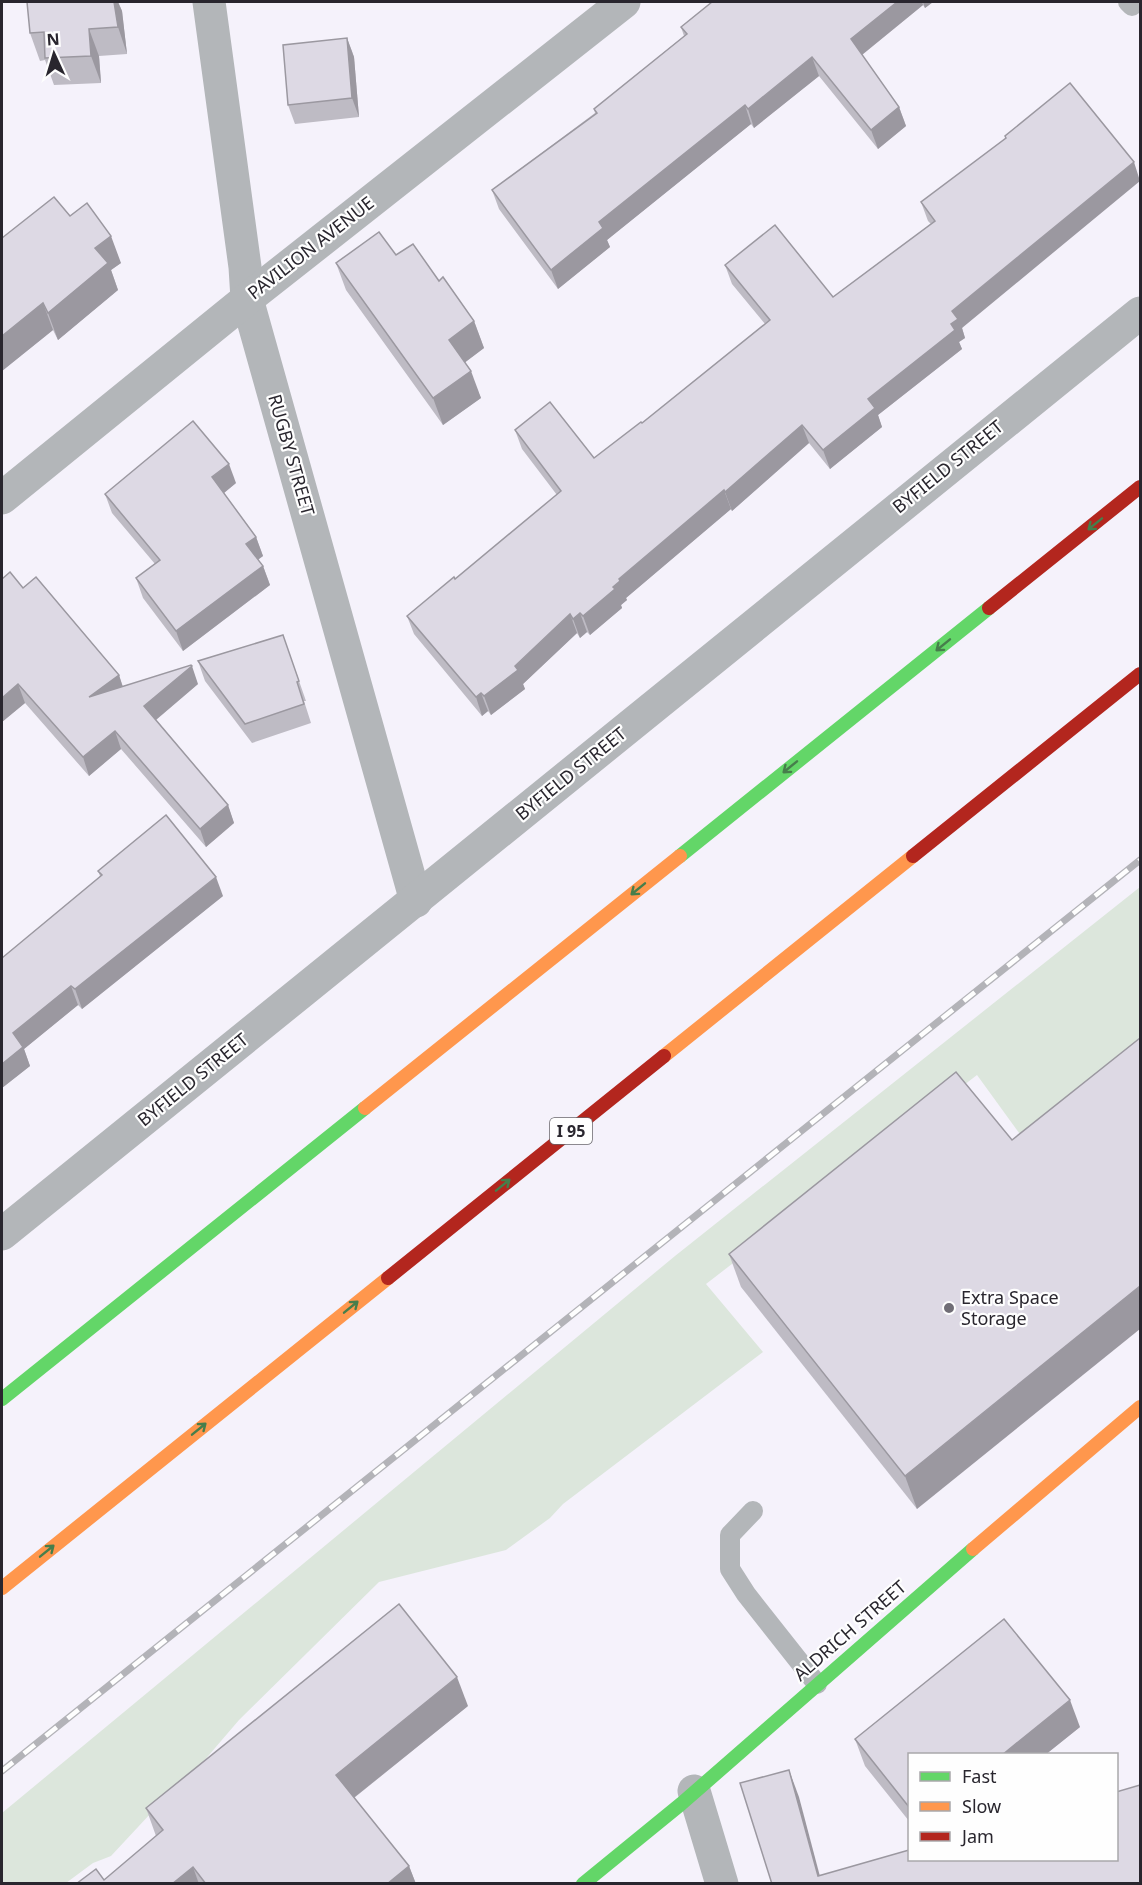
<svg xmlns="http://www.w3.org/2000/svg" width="1142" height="1885" font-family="'Noto Sans',sans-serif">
	<rect width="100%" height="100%" fill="#f5f2fb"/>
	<!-- green -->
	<path fill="#dce6dc" d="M 1140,887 L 1140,1049 L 1025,1141 L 977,1075 L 706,1284 L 763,1352 L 563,1504 L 550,1518 L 506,1550 L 379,1582 L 239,1720 L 191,1776 L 165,1798 L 111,1856 L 93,1863 L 66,1883 L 2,1884 L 2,1813 L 675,1256 Z"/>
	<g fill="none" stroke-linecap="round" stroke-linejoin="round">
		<!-- lane -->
		<g stroke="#b3b6b9" stroke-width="20">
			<path d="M 1128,2 L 1132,6"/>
			<path d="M 753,1511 L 730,1535 L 730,1569 L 746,1594 L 817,1684"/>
		</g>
		<!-- street -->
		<g stroke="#b3b6b9" stroke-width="33">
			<path d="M 209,2 L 245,267 L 247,299 L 416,901"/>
			<path d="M 2,498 L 247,299 L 624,2"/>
			<path d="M 2,1234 C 382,928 759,619 1140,313"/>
			<path d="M 694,1791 L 722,1884"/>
		</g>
		<!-- fast -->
		<g stroke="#63d668" stroke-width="14">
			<path d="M 680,856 L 989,608"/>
			<path d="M 2,1399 L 365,1108"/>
			<path d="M 583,1884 L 681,1804 L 973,1549"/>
		</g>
		<!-- slow -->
		<g stroke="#ff974d" stroke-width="14">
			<path d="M 664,1056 L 913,856"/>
			<path d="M 365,1108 L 680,856"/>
			<path d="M 973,1549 L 1140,1407"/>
			<path d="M 2,1588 L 388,1278"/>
		</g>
		<!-- jam -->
		<g stroke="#b3261e" stroke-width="14">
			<path d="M 989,608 L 1140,487"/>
			<path d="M 913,856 L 1140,674"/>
			<path d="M 388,1278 L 664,1056"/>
		</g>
		<!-- rail casing -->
		<g stroke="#b3b3b8" stroke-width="7">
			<path id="rail" d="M 2,1771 L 1140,860"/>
		</g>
		<!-- rail -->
		<use href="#rail" stroke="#fefefe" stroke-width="4.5" stroke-dasharray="14" stroke-linecap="butt"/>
	</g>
	<!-- wall -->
	<g fill="#bebbc4">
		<path d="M 27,2 L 118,2 L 122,11 L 127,54 L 99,56 L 101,83 L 54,85 L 45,60 L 40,61 L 30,33 Z"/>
		<path d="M 712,2 L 933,2 L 925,8 L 923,5 L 862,55 L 899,107 L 906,126 L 878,149 L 819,76 L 754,128 L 751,124 L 607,240 L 610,247 L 558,289 L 499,209 L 492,190 L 595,113 L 594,109 L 684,36 L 681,27 Z"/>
		<path d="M 347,38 L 354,57 L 359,117 L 295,124 L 288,105 Z"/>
		<path d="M 1070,83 L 962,328 L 965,338 L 959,342 L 962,349 L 878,415 L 882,427 L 830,469 L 809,443 L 732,511 L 731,509 L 626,598 L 627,600 L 621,605 L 622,608 L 590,635 L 587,632 L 580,638 L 577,633 L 523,684 L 525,689 L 491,715 L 488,711 L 482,716 L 414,634 L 407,616 L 455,579 L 557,495 L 522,449 L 515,430 L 594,458 L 642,423 L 765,324 L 732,284 L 725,265 L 833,297 L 931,224 L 928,221 L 921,202 L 1005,139 L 1005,136 Z"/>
		<path d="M 70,216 L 121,263 L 111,270 L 118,290 L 58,340 L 53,330 L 2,371 L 2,238 Z"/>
		<path d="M 396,255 L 439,281 L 474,321 L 484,348 L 465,362 L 481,398 L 443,425 L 346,290 L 336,263 Z"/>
		<path d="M 236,483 L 224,493 L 256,537 L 263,556 L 258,560 L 263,566 L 270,585 L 183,651 L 143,598 L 136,578 L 155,564 L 112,513 L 105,494 Z"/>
		<path d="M 2,579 L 23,588 L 119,675 L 123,687 L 198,684 L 156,720 L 228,805 L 234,823 L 206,847 L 121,749 L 89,776 L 25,703 L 2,722 Z"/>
		<path d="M 283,635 L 306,701 L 304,701 L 311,723 L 252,743 L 205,681 L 198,661 Z"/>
		<path d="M 98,871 L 223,896 L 82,1009 L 78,1005 L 24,1049 L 30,1066 L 2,1088 L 100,876 Z"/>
		<path d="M 1012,1140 L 917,1509 L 741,1287 L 729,1254 Z"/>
		<path d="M 468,1706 L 354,1798 L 409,1866 L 416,1884 L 76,1884 L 104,1880 L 156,1836 L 146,1808 Z"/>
		<path d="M 1080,1727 L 1045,1755 L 909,1755 L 909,1821 L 865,1766 L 855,1739 Z"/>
	</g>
	<!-- shaded-wall -->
	<g fill="#9b98a0">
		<path d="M 114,2 L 118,2 L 122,11 L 127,54 L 118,27 Z"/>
		<path d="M 897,2 L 922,2 L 923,5 L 858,58 L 851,39 Z"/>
		<path d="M 923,2 L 933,2 L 925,8 Z"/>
		<path d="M 89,29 L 99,56 L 101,83 L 91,56 Z"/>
		<path d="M 347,38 L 354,57 L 359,117 L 352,98 Z"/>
		<path d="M 812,57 L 819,76 L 754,128 L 748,109 Z"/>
		<path d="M 745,105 L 751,124 L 607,240 L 610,247 L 558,289 L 551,270 L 599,222 Z"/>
		<path d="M 899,107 L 906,126 L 878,149 L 871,130 Z"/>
		<path d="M 1134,162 L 1140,181 L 962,328 L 965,338 L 959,342 L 962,349 L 878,415 L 882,427 L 830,469 L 823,450 L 868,399 L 951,324 L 952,311 Z"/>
		<path d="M 111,236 L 121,263 L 111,270 L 118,290 L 58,340 L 48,313 L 95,248 Z"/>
		<path d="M 43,303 L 53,330 L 2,371 L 2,336 Z"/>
		<path d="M 474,321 L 484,348 L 459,367 L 449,340 Z"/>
		<path d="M 471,371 L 481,398 L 443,425 L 433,398 Z"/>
		<path d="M 802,425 L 809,443 L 732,511 L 725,492 Z"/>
		<path d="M 229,464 L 236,483 L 219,497 L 212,477 Z"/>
		<path d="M 724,490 L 731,509 L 626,598 L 627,600 L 621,605 L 622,608 L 590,635 L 583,616 L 613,587 L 619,579 Z"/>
		<path d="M 256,537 L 263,556 L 253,563 L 246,544 Z"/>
		<path d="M 263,566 L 270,585 L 183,651 L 176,631 Z"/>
		<path d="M 580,613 L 587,632 L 580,638 L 573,619 Z"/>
		<path d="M 570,614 L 577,633 L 523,684 L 525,689 L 491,715 L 484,696 Z"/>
		<path d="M 192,666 L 198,684 L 151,724 L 144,706 Z"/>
		<path d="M 119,675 L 125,694 L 89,697 Z"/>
		<path d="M 18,684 L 25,703 L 2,722 L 2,698 Z"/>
		<path d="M 481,693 L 488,711 L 482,716 L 476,697 Z"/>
		<path d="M 115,731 L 121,749 L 89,776 L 83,757 Z"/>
		<path d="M 228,805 L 234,823 L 206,847 L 200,829 Z"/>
		<path d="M 216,877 L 223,896 L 82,1009 L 75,989 Z"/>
		<path d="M 71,986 L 78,1005 L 24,1049 L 30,1066 L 2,1088 L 2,1064 L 13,1033 Z"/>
		<path d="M 1140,1286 L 1140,1329 L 917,1509 L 905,1476 Z"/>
		<path d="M 457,1677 L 468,1706 L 346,1804 L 336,1775 Z"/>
		<path d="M 1070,1700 L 1080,1727 L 1045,1755 L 1002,1755 Z"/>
		<path d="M 789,1770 L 799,1797 L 822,1884 L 818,1876 Z"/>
		<path d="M 409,1866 L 416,1884 L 387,1884 Z"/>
		<path d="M 193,1867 L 199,1884 L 172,1884 Z"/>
	</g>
	<!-- building -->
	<g fill="#ddd9e4" stroke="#9b98a0" stroke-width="1.5">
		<path d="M 27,2 L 114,2 L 118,27 L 89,29 L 91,56 L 45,58 L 44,32 L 30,33 Z"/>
		<path d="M 712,2 L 897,2 L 851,39 L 899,107 L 871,130 L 812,57 L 748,109 L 745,105 L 599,222 L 603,228 L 551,270 L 492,190 L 597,113 L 594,109 L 687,34 L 681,27 Z"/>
		<path d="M 347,38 L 352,98 L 288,105 L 283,45 Z"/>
		<path d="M 1070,83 L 1134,162 L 952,311 L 958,319 L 951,324 L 955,330 L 868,399 L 875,408 L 823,450 L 802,425 L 725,492 L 724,490 L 619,579 L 620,581 L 613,587 L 615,589 L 583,616 L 580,613 L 573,619 L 570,614 L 515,666 L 518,670 L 484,696 L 481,693 L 476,697 L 407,616 L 454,577 L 455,579 L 561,491 L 515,430 L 550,402 L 594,458 L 641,422 L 642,423 L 770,320 L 725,265 L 775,225 L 833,297 L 935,221 L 921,202 L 1006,138 L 1005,136 Z"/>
		<path d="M 54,197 L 70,216 L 87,203 L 111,236 L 95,248 L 108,263 L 48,313 L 43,303 L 2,336 L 2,238 Z"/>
		<path d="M 379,232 L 396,255 L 413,244 L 439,281 L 443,277 L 474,321 L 449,340 L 471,371 L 433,398 L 336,263 Z"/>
		<path d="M 193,421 L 229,464 L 212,477 L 256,537 L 246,544 L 263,566 L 176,631 L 136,578 L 160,560 L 105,494 Z"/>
		<path d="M 10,572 L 23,588 L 36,577 L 119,675 L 89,697 L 191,665 L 192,666 L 144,706 L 228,805 L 200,829 L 115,731 L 83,757 L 18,684 L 2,698 L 2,579 Z"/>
		<path d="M 283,635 L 299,681 L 297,682 L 304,704 L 245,724 L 198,661 Z"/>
		<path d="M 166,815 L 216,877 L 75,989 L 71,986 L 13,1033 L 23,1047 L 2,1064 L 2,958 L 102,875 L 98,871 Z"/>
		<path d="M 1140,1038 L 1140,1286 L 905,1476 L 729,1254 L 956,1072 L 1012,1140 Z"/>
		<path d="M 399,1604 L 457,1677 L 336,1775 L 409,1866 L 387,1884 L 206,1884 L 193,1867 L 172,1884 L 76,1884 L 96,1869 L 104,1880 L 163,1830 L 146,1808 Z"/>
		<path d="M 1004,1619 L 1070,1700 L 1002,1755 L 909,1755 L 909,1807 L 855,1739 Z"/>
		<path d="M 789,1770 L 818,1876 L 909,1850 L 909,1860 L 1116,1860 L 1116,1792 L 1140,1785 L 1140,1884 L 772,1884 L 740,1783 Z"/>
	</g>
	<!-- one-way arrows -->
	<defs><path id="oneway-shaft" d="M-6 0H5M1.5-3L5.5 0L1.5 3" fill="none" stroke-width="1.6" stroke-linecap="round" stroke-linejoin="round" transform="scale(1.5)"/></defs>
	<g stroke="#467e4b">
		<use href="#oneway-shaft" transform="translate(1095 524) rotate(141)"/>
		<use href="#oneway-shaft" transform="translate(943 645) rotate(141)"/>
		<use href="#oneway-shaft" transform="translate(790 767) rotate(141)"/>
		<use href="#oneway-shaft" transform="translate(638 889) rotate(141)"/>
		<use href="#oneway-shaft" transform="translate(503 1185) rotate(-39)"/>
		<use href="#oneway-shaft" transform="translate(351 1307) rotate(-39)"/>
		<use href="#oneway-shaft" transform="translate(199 1429) rotate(-39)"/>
		<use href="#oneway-shaft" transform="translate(47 1551) rotate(-39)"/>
	</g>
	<!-- markers -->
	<circle fill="#706d76" stroke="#fefefe" stroke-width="2" cx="949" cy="1308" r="6"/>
	<g text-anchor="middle" stroke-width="4.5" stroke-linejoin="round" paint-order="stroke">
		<!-- shield labels -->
		<rect fill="#fefefe" stroke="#69676c" stroke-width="1.5" x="550" y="1118" width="42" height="26" rx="4.5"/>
		<g font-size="16" font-weight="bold" fill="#29262e">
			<text x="571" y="1137">I 95</text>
		</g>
		<!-- street labels -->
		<g font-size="18" fill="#29262e" stroke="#fefefe">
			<text transform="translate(311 248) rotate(-38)" y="6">PAVILION AVENUE</text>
			<text transform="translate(291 455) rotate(74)" y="6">RUGBY STREET</text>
			<text transform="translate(948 467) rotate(-39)" y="6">BYFIELD STREET</text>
			<text transform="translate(571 774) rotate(-39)" y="6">BYFIELD STREET</text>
			<text transform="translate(193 1080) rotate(-39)" y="6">BYFIELD STREET</text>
			<text transform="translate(850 1631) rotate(-41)" y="6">ALDRICH STREET</text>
		</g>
		<!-- poi labels -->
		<g font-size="18" fill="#29262e" stroke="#fefefe" text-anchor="start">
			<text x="961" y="1304">Extra Space<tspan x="961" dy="21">Storage</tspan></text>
		</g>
	</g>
	<!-- border -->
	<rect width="1142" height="1885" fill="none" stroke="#29262e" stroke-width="6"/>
	<!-- legend -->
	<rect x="908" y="1753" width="210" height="108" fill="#fefefe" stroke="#a9a8ab" stroke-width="1.5"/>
	<rect x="920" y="1772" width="30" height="9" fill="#63d668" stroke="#a9a8ab" stroke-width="1.5"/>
	<text x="962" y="1783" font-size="18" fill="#29262e">Fast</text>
	<rect x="920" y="1802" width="30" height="9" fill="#ff974d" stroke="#a9a8ab" stroke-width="1.5"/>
	<text x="962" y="1813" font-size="18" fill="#29262e">Slow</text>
	<rect x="920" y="1832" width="30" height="9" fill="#b3261e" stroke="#a9a8ab" stroke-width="1.5"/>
	<text x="962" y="1843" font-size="18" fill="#29262e">Jam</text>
	<!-- north arrow -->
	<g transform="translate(54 54) rotate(356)" stroke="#fefefe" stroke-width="4.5" paint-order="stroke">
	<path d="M0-4.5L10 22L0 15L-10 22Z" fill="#29262e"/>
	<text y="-9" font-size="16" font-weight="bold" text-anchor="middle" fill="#29262e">N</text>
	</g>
</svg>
